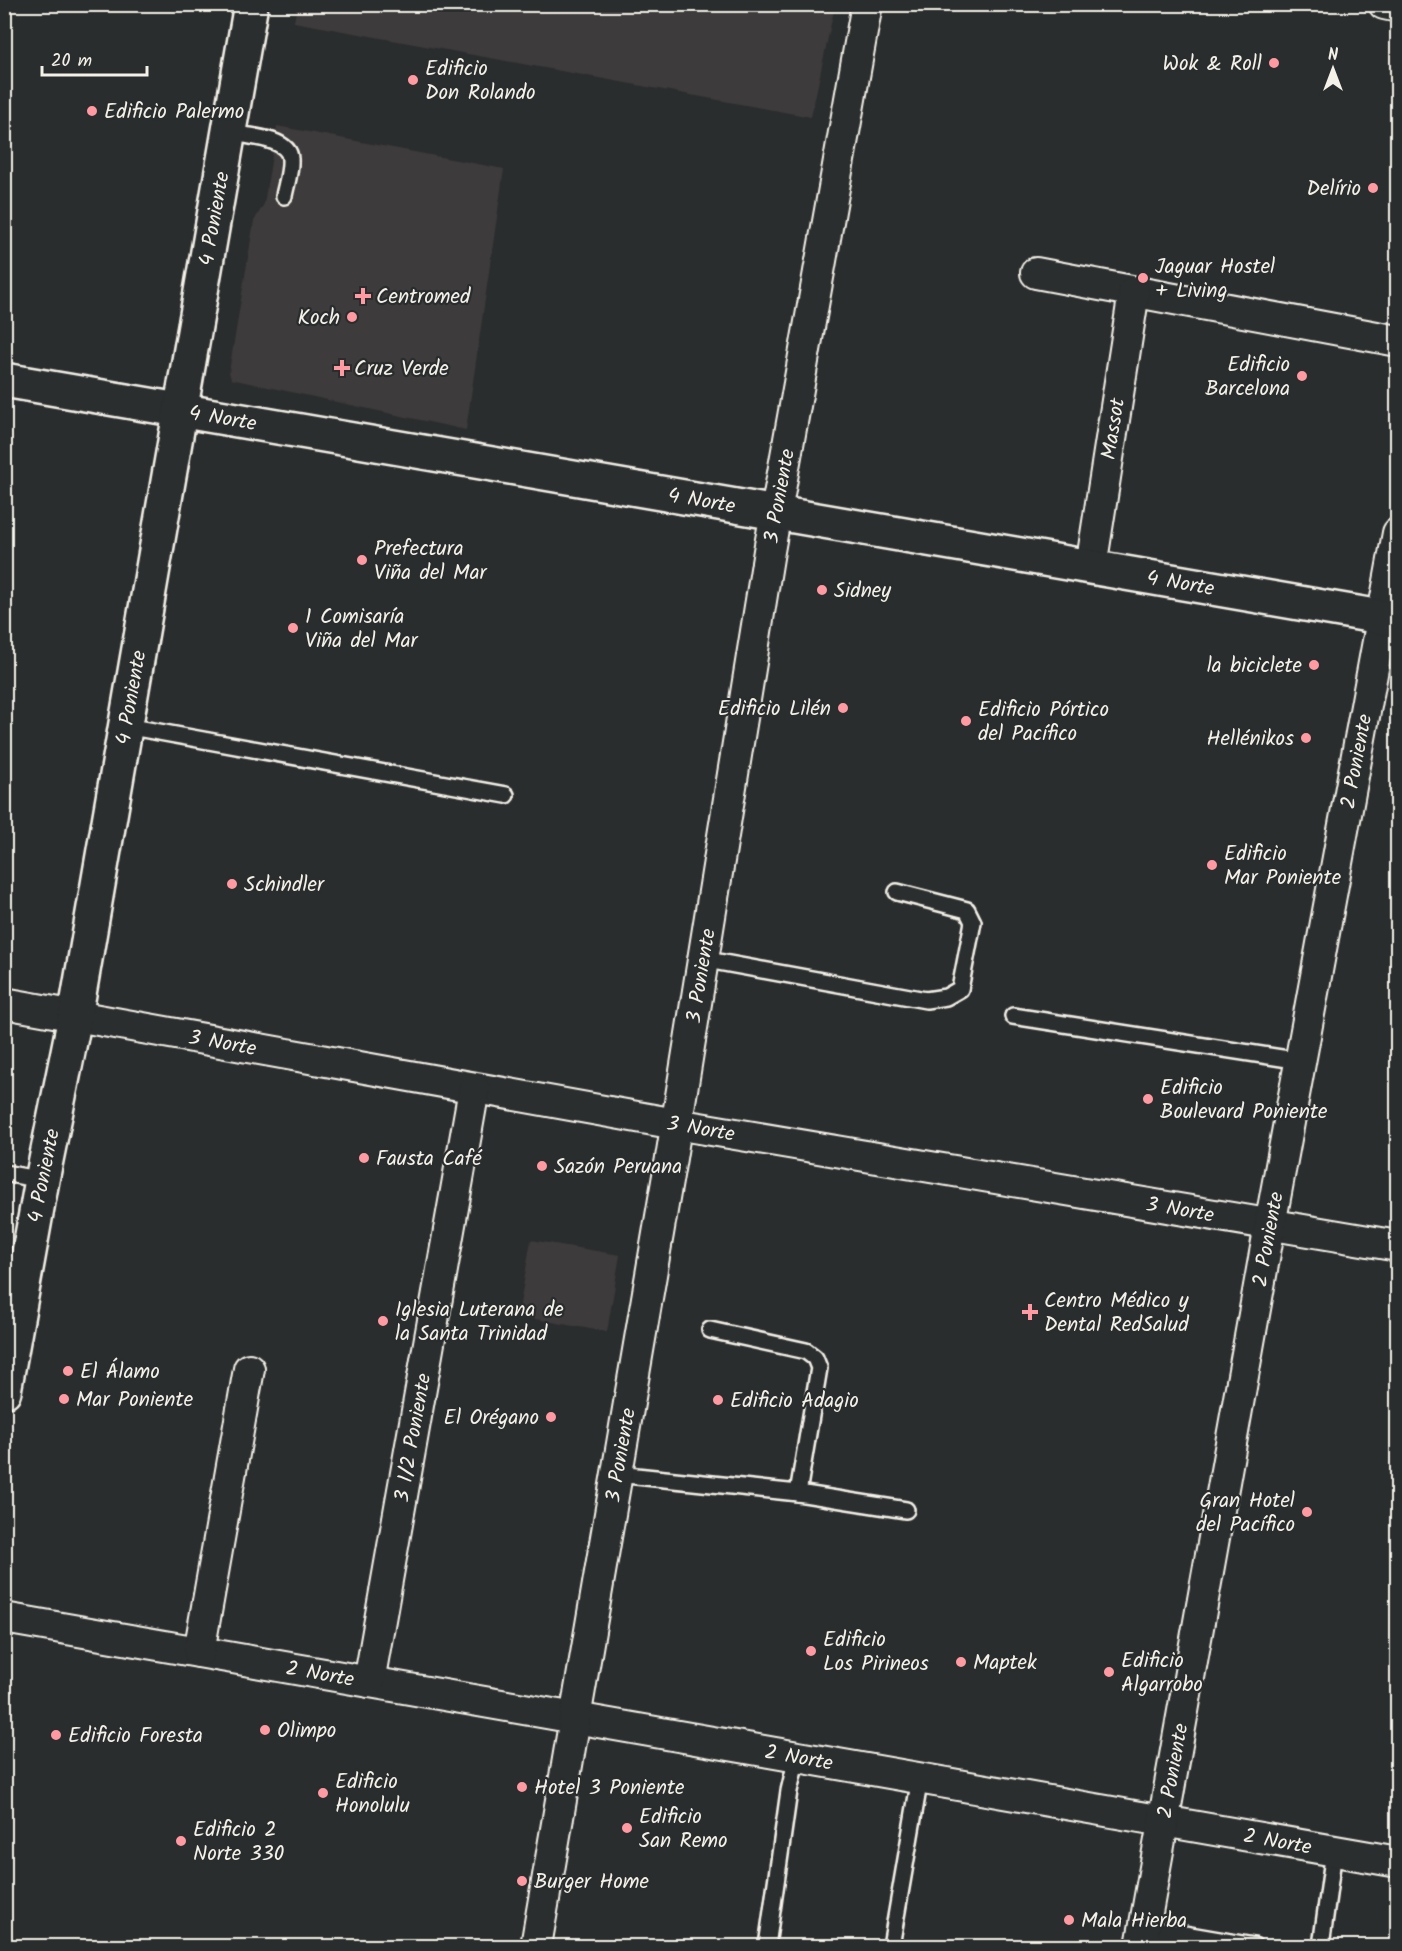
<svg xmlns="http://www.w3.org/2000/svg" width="1402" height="1951" font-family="Kalam,sans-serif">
	<rect width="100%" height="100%" fill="#2a2d2e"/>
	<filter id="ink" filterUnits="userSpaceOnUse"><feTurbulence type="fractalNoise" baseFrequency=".0167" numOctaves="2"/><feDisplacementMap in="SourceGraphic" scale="12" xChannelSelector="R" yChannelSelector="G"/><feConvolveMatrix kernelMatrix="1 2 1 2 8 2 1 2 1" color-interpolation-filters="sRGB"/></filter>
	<g filter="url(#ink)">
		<!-- built -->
		<g fill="#3e3a3a">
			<path d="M 297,5 L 297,4 L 835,5 L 811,117 L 294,22 Z"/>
			<path d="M 277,126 L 504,169 L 466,430 L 231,379 L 229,372 L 254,221 L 264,204 Z"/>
			<path d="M 531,1240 L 620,1255 L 607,1332 L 518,1316 Z"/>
			<path d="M 1397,1582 L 1398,1626 L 1397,1626 L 1390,1624 Z"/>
		</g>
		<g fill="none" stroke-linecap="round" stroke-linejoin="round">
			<!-- lane casing -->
			<g stroke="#f4f1e8" stroke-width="20">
				<g id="lane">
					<path d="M 230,133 C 247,136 290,138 290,159 C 291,171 286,185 284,196"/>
					<path d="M 126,726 L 506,795"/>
					<path d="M 702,959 L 926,1000 L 946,997 L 960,989 L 973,922 L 967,910 L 897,892"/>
					<path d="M 1013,1016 L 1301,1061"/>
					<path d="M 4,1173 L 42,1180"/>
					<path d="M 617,1474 L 798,1493 L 819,1368 L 815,1358 L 806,1351 L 710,1330"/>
					<path d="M 798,1493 L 906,1510"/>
					<path d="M 1144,1927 L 1254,1946"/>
					<path d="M 767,1946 L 789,1791 L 797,1757"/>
					<path d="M 891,1946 L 920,1778"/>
					<path d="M 1321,1946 L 1334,1851"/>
				</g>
			</g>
			<!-- street casing -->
			<g stroke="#f4f1e8" stroke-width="34">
				<g id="street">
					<path d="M 1384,4 L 1398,7"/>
					<path d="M 1036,273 L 1398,341"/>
					<path id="s1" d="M 1091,567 L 1134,292"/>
					<path id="s2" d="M 4,1003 L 676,1124 L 1398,1246"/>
					<path id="s3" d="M 4,1618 L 1398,1862"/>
					<path d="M 199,1652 L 249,1369"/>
					<path id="s4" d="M 369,1682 L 474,1089"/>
					<path id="s5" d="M 536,1946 L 671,1158 L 769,551 L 867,4"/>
					<path id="s6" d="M 1141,1946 L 1270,1225 L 1398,533"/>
				</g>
			</g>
			<!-- secondary casing -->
			<g stroke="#f4f1e8" stroke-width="38">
				<g id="secondary">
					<path id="s7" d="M 4,380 L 1398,620"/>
					<path id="s8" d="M 4,1391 L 42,1180 L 75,1017 L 251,4"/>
				</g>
			</g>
			<!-- lane -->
			<use href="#lane" stroke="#2a2d2e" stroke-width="15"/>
			<!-- street -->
			<use href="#street" stroke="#2a2d2e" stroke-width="30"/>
			<!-- secondary -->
			<use href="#secondary" stroke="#2a2d2e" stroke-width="33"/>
		</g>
	</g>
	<!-- markers -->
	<g fill="#ff9aa2" stroke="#2a2d2e" stroke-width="2">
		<circle cx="1274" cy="63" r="6"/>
		<circle cx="413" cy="80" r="6"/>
		<circle cx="92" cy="111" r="6"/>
		<circle cx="1373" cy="188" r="6"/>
		<circle cx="1143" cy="278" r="6"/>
		<path d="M360 287h6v6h6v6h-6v6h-6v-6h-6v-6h6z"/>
		<circle cx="352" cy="317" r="6"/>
		<path d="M339 359h6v6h6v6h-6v6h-6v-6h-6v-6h6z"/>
		<circle cx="1302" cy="376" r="6"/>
		<circle cx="362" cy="560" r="6"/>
		<circle cx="822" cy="590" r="6"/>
		<circle cx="293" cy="628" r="6"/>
		<circle cx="1314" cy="665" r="6"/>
		<circle cx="843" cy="708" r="6"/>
		<circle cx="966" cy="721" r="6"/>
		<circle cx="1306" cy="738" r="6"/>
		<circle cx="1212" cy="865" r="6"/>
		<circle cx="232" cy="884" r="6"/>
		<circle cx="1148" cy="1099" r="6"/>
		<circle cx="364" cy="1158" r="6"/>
		<circle cx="542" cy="1166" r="6"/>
		<path d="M1027 1303h6v6h6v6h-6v6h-6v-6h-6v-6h6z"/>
		<circle cx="383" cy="1321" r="6"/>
		<circle cx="68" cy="1371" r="6"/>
		<circle cx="64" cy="1399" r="6"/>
		<circle cx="718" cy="1400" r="6"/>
		<circle cx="551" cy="1417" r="6"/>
		<circle cx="1307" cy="1512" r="6"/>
		<circle cx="811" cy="1651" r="6"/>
		<circle cx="961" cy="1662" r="6"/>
		<circle cx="1109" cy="1672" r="6"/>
		<circle cx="265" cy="1730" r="6"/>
		<circle cx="56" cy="1735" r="6"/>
		<circle cx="522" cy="1787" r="6"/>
		<circle cx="323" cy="1793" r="6"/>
		<circle cx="627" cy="1828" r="6"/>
		<circle cx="181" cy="1841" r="6"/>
		<circle cx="522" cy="1881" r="6"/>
		<circle cx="1069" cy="1920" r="6"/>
	</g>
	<g text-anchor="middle" stroke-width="4.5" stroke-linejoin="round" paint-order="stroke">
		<!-- poi labels -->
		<g font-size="21" fill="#f4f1e8" stroke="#2a2d2e" text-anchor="start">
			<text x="1262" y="70" text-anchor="end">Wok &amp; Roll</text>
			<text x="425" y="75">Edificio<tspan x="425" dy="24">Don Rolando</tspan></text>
			<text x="104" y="118">Edificio Palermo</text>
			<text x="1361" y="195" text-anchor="end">Delírio</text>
			<text x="1155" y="273">Jaguar Hostel<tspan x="1155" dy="24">+ Living</tspan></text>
			<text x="376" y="303">Centromed</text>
			<text x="340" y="324" text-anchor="end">Koch</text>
			<text x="1290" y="371" text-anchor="end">Edificio<tspan x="1290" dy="24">Barcelona</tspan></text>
			<text x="354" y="375">Cruz Verde</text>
			<text x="374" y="555">Prefectura<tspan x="374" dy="24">Viña del Mar</tspan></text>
			<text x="834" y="597">Sidney</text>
			<text x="305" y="623">1 Comisaría<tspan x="305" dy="24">Viña del Mar</tspan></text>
			<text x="1302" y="672" text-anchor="end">la biciclete</text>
			<text x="831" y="715" text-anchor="end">Edificio Lilén</text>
			<text x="978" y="716">Edificio Pórtico<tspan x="978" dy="24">del Pacífico</tspan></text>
			<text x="1294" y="745" text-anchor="end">Hellénikos</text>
			<text x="1224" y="860">Edificio<tspan x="1224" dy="24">Mar Poniente</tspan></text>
			<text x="244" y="891">Schindler</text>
			<text x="1160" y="1094">Edificio<tspan x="1160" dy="24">Boulevard Poniente</tspan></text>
			<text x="376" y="1165">Fausta Café</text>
			<text x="554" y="1173">Sazón Peruana</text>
			<text x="1044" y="1307">Centro Médico y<tspan x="1044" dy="24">Dental RedSalud</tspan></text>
			<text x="395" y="1316">Iglesia Luterana de<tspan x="395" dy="24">la Santa Trinidad</tspan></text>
			<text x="80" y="1378">El Álamo</text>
			<text x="76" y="1406">Mar Poniente</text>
			<text x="730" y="1407">Edificio Adagio</text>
			<text x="539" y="1424" text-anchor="end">El Orégano</text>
			<text x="1295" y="1507" text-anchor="end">Gran Hotel<tspan x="1295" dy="24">del Pacífico</tspan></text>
			<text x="823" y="1646">Edificio<tspan x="823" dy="24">Los Pirineos</tspan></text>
			<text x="1121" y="1667">Edificio<tspan x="1121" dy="24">Algarrobo</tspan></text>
			<text x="973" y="1669">Maptek</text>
			<text x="277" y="1737">Olimpo</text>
			<text x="68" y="1742">Edificio Foresta</text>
			<text x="335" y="1788">Edificio<tspan x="335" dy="24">Honolulu</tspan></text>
			<text x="534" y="1794">Hotel 3 Poniente</text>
			<text x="639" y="1823">Edificio<tspan x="639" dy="24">San Remo</tspan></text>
			<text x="193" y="1836">Edificio 2<tspan x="193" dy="24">Norte 330</tspan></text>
			<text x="534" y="1888">Burger Home</text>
			<text x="1081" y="1927">Mala Hierba</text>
		</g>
		<!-- street labels -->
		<g font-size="21" fill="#f4f1e8" stroke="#2a2d2e">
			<text dy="7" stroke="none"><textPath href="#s8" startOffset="1191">4 Poniente</textPath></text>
			<text dy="7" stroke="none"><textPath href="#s7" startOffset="222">4 Norte</textPath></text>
			<text dy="7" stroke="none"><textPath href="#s1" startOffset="140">Massot</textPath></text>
			<text dy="7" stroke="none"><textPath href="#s5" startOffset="1470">3 Poniente</textPath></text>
			<text dy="7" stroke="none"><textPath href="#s7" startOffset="708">4 Norte</textPath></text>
			<text dy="7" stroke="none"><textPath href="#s7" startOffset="1194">4 Norte</textPath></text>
			<text dy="7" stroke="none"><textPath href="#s8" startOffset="705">4 Poniente</textPath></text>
			<text dy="7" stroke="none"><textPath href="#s6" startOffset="1204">2 Poniente</textPath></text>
			<text dy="7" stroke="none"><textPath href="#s5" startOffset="984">3 Poniente</textPath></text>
			<text dy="7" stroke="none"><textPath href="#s2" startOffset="222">3 Norte</textPath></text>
			<text dy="7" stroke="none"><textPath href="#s2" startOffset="708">3 Norte</textPath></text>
			<text dy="7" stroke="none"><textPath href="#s8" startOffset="219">4 Poniente</textPath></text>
			<text dy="7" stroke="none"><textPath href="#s2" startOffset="1194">3 Norte</textPath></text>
			<text dy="7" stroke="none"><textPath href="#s6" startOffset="718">2 Poniente</textPath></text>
			<text dy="7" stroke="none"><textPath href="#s4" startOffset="248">3 1/2 Poniente</textPath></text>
			<text dy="7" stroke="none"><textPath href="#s5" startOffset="498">3 Poniente</textPath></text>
			<text dy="7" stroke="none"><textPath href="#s3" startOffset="321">2 Norte</textPath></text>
			<text dy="7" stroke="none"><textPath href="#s3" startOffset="807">2 Norte</textPath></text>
			<text dy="7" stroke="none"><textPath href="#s6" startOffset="178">2 Poniente</textPath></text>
			<text dy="7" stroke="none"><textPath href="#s3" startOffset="1293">2 Norte</textPath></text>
		</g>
	</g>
	<!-- margin -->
	<rect width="1402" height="1951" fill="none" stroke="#2a2d2e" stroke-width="24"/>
	<rect x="12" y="12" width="1378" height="1927" fill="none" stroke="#f4f1e8" stroke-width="2" filter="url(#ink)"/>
	<!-- north arrow -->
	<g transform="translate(1333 69)" stroke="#2a2d2e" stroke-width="4.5" paint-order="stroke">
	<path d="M0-4.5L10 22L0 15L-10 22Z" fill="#f4f1e8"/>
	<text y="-9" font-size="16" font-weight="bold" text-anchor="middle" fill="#f4f1e8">N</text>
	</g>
	<!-- scale -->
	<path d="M42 66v9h105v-9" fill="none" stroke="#f4f1e8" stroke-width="3"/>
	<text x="51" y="66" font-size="18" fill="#f4f1e8" stroke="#2a2d2e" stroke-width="4.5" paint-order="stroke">20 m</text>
</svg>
